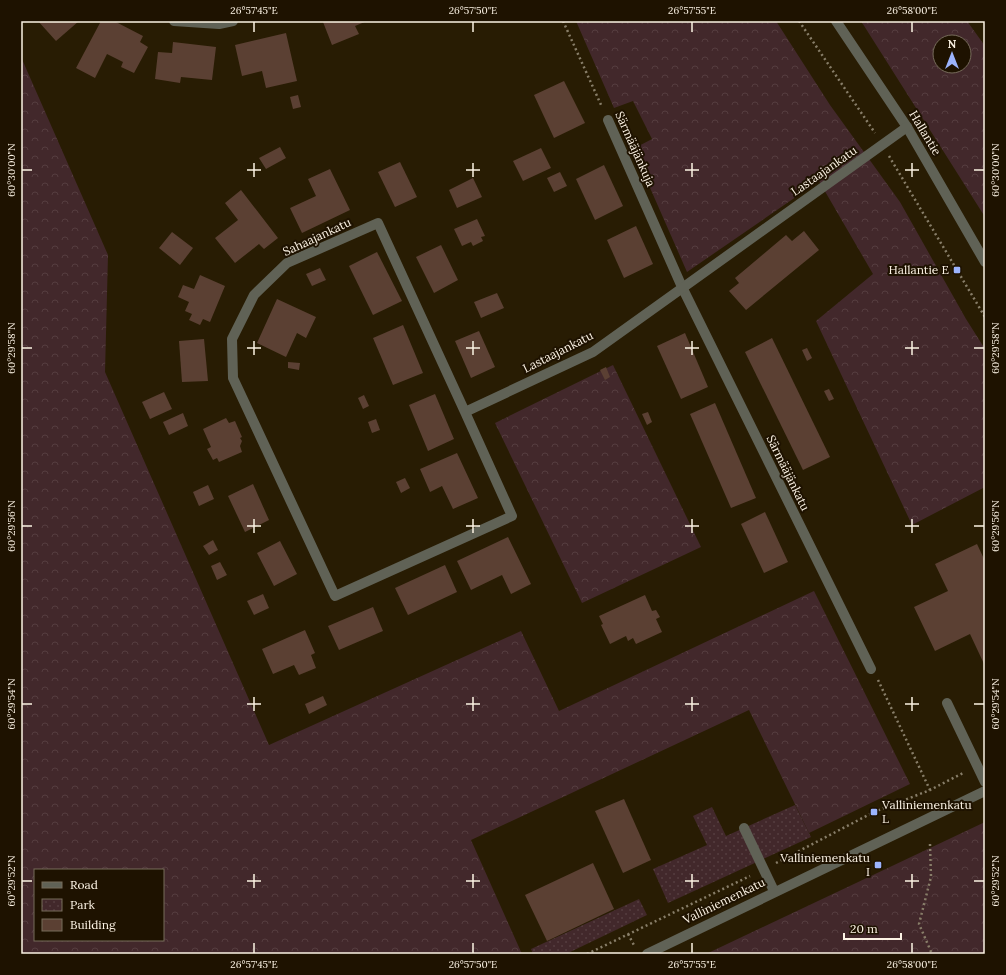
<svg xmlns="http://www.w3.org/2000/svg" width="1006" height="975" font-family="Lora,serif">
	<defs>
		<pattern id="forest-crowns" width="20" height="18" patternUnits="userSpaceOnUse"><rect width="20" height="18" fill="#42282b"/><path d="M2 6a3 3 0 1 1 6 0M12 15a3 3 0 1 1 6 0" fill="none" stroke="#553d3f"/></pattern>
		<pattern id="park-dots" width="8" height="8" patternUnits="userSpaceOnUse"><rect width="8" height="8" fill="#42282b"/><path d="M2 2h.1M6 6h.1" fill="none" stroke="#553d3f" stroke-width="1.8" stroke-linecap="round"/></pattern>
	</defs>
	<rect width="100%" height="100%" fill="#281c03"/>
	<!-- forest -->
	<g fill="url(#forest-crowns)" fill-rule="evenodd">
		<path d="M 576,21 L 776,21 L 830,105 L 900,202 L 966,319 L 985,349 L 985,487 L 912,525 L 816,321 L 873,274 L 819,181 L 687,272 L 633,149 L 652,139 L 633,101 L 614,108 Z"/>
		<path d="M 861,21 L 967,21 L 985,46 L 985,217 ZM 940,42 L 964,42 L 964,66 L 940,66 Z"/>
		<path d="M 21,57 L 108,255 L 105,372 L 269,745 L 521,631 L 559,711 L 814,591 L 910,784 L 809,833 L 749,710 L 471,840 L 522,954 L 21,954 ZM 35,870 L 163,870 L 163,940 L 35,940 Z"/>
		<path d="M 613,365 L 701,547 L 582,603 L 495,423 Z"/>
		<path d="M 985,822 L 985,954 L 706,954 Z"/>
	</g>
	<!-- park -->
	<g fill="url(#park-dots)">
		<path d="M 795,805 L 811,837 L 668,903 L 653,869 L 707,845 L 693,816 L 712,807 L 726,836 Z"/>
		<path d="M 639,899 L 647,915 L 566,954 L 533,954 L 531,949 Z"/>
	</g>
	<!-- building -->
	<g fill="#5b4033">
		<path d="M 38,21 L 79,21 L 56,41 Z"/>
		<path d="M 101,21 L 114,21 L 143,36 L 140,42 L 148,47 L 134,73 L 121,67 L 123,62 L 107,54 L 95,78 L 76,68 Z"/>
		<path d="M 325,21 L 367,21 L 355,26 L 359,34 L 332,45 L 323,22 Z"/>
		<path d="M 286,33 L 297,81 L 266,88 L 262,71 L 242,76 L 235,45 Z"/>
		<path d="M 173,42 L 216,47 L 212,80 L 181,77 L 180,83 L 155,79 L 158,52 L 172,53 Z"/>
		<path d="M 564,81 L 585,123 L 554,138 L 534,95 Z"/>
		<path d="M 298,95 L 301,107 L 293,109 L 290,97 Z"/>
		<path d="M 280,147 L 286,158 L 266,169 L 259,158 Z"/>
		<path d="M 541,148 L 551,168 L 523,181 L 513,161 Z"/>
		<path d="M 400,162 L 417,197 L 395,207 L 378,172 Z"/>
		<path d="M 604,165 L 623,206 L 595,220 L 576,179 Z"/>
		<path d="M 330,169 L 350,210 L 302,233 L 290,208 L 316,196 L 308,179 Z"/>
		<path d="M 560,172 L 567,186 L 554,192 L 547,178 Z"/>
		<path d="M 473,178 L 482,197 L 457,208 L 449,190 Z"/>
		<path d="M 241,190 L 278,238 L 264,249 L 259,244 L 235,263 L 215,238 L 238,220 L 225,203 Z"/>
		<path d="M 477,219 L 485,236 L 481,237 L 483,241 L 473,246 L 471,242 L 462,246 L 454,229 Z"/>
		<path d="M 636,226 L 653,264 L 624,278 L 607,240 Z"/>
		<path d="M 804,231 L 819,250 L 746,310 L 729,291 L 739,283 L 735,278 L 786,235 L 792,241 Z"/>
		<path d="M 172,232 L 193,248 L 180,265 L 159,248 Z"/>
		<path d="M 441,245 L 458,280 L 434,293 L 416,257 Z"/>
		<path d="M 377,252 L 402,301 L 373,315 L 349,266 Z"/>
		<path d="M 320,268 L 326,280 L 312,286 L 306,274 Z"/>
		<path d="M 200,275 L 225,286 L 210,322 L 203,319 L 200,325 L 189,320 L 192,314 L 185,311 L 189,302 L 178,297 L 183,285 L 194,289 Z"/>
		<path d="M 497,293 L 504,308 L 481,318 L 474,302 Z"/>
		<path d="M 277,299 L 316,317 L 306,338 L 297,333 L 286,357 L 257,343 Z"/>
		<path d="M 403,325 L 423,373 L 393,385 L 373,338 Z"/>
		<path d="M 479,331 L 495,367 L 471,378 L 455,341 Z"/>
		<path d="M 685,333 L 708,387 L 681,399 L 657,346 Z"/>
		<path d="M 772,338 L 830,457 L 803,470 L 745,352 Z"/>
		<path d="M 204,339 L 208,381 L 182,382 L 179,341 Z"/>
		<path d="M 807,348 L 812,358 L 807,361 L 802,350 Z"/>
		<path d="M 288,362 L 300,363 L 299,370 L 288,368 Z"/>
		<path d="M 606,367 L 610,377 L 605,380 L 600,370 Z"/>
		<path d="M 829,389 L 834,399 L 829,401 L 824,391 Z"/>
		<path d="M 164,392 L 172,409 L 150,419 L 142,402 Z"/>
		<path d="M 435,394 L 454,439 L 428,451 L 409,405 Z"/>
		<path d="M 364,395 L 369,406 L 363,409 L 358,398 Z"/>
		<path d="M 715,403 L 756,498 L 731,508 L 690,414 Z"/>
		<path d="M 648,412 L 652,422 L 647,425 L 642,414 Z"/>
		<path d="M 183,413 L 188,426 L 169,435 L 163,422 Z"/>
		<path d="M 226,418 L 229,423 L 235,421 L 242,437 L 240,438 L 242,441 L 240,446 L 242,452 L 219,462 L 217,458 L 213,460 L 207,449 L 211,447 L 203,429 Z"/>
		<path d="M 376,419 L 380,430 L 372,433 L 368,422 Z"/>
		<path d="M 457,453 L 478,498 L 453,509 L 442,486 L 430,492 L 420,469 Z"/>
		<path d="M 405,478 L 410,488 L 401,493 L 396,482 Z"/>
		<path d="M 253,484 L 269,520 L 245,532 L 228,496 Z"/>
		<path d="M 208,485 L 214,499 L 199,506 L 193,492 Z"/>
		<path d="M 765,512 L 788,562 L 764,573 L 741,524 Z"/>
		<path d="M 508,537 L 531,584 L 511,594 L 502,575 L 471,590 L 457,561 Z"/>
		<path d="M 213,540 L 218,550 L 209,555 L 203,546 Z"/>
		<path d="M 280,541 L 297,574 L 274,586 L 257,553 Z"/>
		<path d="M 977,544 L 985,561 L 985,666 L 970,634 L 935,651 L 914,607 L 948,591 L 935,564 Z"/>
		<path d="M 220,562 L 227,575 L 217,580 L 211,566 Z"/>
		<path d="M 445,565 L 457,592 L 408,615 L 395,588 Z"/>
		<path d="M 263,594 L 269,608 L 254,615 L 247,601 Z"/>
		<path d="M 645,595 L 652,611 L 656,610 L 660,617 L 656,619 L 662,632 L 636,644 L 633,638 L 628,641 L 626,636 L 610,644 L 601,625 L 603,624 L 599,616 Z"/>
		<path d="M 373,607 L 383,631 L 339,650 L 328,626 Z"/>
		<path d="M 305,630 L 315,653 L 311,655 L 316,668 L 299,675 L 294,665 L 273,674 L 262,649 Z"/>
		<path d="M 323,696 L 327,705 L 309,714 L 305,704 Z"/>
		<path d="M 624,799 L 651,860 L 623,873 L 595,811 Z"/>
		<path d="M 593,863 L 614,909 L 547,941 L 525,895 Z"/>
	</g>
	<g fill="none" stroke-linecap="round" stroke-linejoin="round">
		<!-- path -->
		<g stroke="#887e69" stroke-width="2.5" stroke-dasharray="2 3" stroke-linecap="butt">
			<path d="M 563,21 L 602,107"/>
			<path d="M 799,21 L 875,133"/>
			<path d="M 889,156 L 985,317"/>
			<path d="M 878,680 L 930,790"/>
			<path d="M 930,844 L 931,877 L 919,924 L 932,954"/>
			<path d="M 776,863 L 874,812 L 930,790 L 965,772"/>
			<path d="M 628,934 L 635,947"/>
			<path d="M 587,954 L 750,876"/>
		</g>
		<!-- minor -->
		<g stroke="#606256" stroke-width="10">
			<path d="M 174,21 L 219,24 L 233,21"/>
			<path d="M 836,21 L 907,127 L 985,262"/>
			<path d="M 608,120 L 682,287 L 871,669"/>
			<path d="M 465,412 L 378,223 L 287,263 L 254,295 L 232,339 L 233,378 L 335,596 L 512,516 L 465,412 L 593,352 L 907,127"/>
			<path d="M 947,703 L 985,782"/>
			<path d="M 744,828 L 774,891"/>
			<path d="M 647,954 L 985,791"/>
		</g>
	</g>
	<!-- ticks -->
	<path fill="none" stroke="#fcf3e4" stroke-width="1.5" d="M 254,22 L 254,32M 473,22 L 473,32M 692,22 L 692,32M 912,22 L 912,32M 254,163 L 254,177M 473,163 L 473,177M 692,163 L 692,177M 912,163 L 912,177M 22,170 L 32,170M 247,170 L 261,170M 466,170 L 480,170M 685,170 L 699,170M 905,170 L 919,170M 974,170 L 984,170M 254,341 L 254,355M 473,341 L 473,355M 692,341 L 692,355M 912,341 L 912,355M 22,348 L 32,348M 247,348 L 261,348M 466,348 L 480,348M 685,348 L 699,348M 905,348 L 919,348M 974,348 L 984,348M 254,519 L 254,533M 473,519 L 473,533M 692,519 L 692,533M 912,519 L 912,533M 22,526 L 32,526M 247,526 L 261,526M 466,526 L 480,526M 685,526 L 699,526M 905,526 L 919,526M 974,526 L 984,526M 254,697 L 254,711M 473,697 L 473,711M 692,697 L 692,711M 912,697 L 912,711M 22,704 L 32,704M 247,704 L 261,704M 466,704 L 480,704M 685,704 L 699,704M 905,704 L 919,704M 974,704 L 984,704M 254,874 L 254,888M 473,874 L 473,888M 692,874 L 692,888M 912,874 L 912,888M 22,881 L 32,881M 247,881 L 261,881M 466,881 L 480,881M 685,881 L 699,881M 905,881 L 919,881M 974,881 L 984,881M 254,943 L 254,953M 473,943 L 473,953M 692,943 L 692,953M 912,943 L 912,953"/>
	<!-- markers -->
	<g fill="#9cb4fd" stroke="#1e1200" stroke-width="1.5">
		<rect x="953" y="266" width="8" height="8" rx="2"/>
		<rect x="870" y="808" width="8" height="8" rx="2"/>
		<rect x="874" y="861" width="8" height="8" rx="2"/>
	</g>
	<g text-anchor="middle" stroke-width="4" stroke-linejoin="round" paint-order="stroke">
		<!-- street labels -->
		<g font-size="12" fill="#fcf3e4" stroke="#1e1200">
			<text transform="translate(925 133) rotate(59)" y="4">Hallantie</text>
			<text transform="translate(635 149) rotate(66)" y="4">Särmääjänkuja</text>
			<text transform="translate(824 171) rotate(-35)" y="4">Lastaajankatu</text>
			<text transform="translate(317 237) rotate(-25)" y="4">Sahaajankatu</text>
			<text transform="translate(558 352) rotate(-27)" y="4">Lastaajankatu</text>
			<text transform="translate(788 473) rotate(64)" y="4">Särmääjänkatu</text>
			<text transform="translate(724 901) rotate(-26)" y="4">Valliniemenkatu</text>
		</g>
		<!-- poi labels -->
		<g font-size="12" fill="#fcf3e4" stroke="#1e1200" text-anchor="end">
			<text x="949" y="274">Hallantie E</text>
			<text x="882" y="809" text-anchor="start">Valliniemenkatu<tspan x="882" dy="14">L</tspan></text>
			<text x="870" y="862">Valliniemenkatu<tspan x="870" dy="14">I</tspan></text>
		</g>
	</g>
	<!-- border -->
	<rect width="1006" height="975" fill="none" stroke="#1e1200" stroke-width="44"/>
	<!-- legend -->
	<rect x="34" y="869" width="130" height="72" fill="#1e1200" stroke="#776c5b"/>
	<rect x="42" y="882" width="20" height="6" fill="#606256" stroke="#776c5b"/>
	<text x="70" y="889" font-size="12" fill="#fcf3e4">Road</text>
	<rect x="42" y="899" width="20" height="12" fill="url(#park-dots)" stroke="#776c5b"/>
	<text x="70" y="909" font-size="12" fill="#fcf3e4">Park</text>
	<rect x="42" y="919" width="20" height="12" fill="#5b4033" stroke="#776c5b"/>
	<text x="70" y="929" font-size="12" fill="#fcf3e4">Building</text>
	<!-- north arrow -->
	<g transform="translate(952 54)"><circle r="19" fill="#1e1200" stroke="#776c5b"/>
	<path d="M0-3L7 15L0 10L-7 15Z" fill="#9cb4fd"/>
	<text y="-6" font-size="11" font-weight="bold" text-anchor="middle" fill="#fcf3e4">N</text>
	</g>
	<!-- scale -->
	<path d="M844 933v6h57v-6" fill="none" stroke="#fcf3e4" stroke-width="2"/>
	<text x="850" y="933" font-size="12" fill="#fcf3e4" stroke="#1e1200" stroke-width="3" paint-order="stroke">20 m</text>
	<rect x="22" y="22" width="962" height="931" fill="none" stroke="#fcf3e4" stroke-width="1.5"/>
	<g font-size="10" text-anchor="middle" fill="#fcf3e4">
		<text x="254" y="14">26°57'45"E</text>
		<text x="473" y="14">26°57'50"E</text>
		<text x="692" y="14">26°57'55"E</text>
		<text x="912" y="14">26°58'00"E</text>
		<text transform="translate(11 170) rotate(-90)" y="4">60°30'00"N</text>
		<text transform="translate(995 170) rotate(-90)" y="4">60°30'00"N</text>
		<text transform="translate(11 348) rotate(-90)" y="4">60°29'58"N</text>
		<text transform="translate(995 348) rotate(-90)" y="4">60°29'58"N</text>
		<text transform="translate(11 526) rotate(-90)" y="4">60°29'56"N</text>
		<text transform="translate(995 526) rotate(-90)" y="4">60°29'56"N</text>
		<text transform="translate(11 704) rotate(-90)" y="4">60°29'54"N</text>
		<text transform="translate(995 704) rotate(-90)" y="4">60°29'54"N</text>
		<text transform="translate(11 881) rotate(-90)" y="4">60°29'52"N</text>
		<text transform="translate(995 881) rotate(-90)" y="4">60°29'52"N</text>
		<text x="254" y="968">26°57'45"E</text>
		<text x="473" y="968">26°57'50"E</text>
		<text x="692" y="968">26°57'55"E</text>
		<text x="912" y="968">26°58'00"E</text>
	</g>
</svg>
